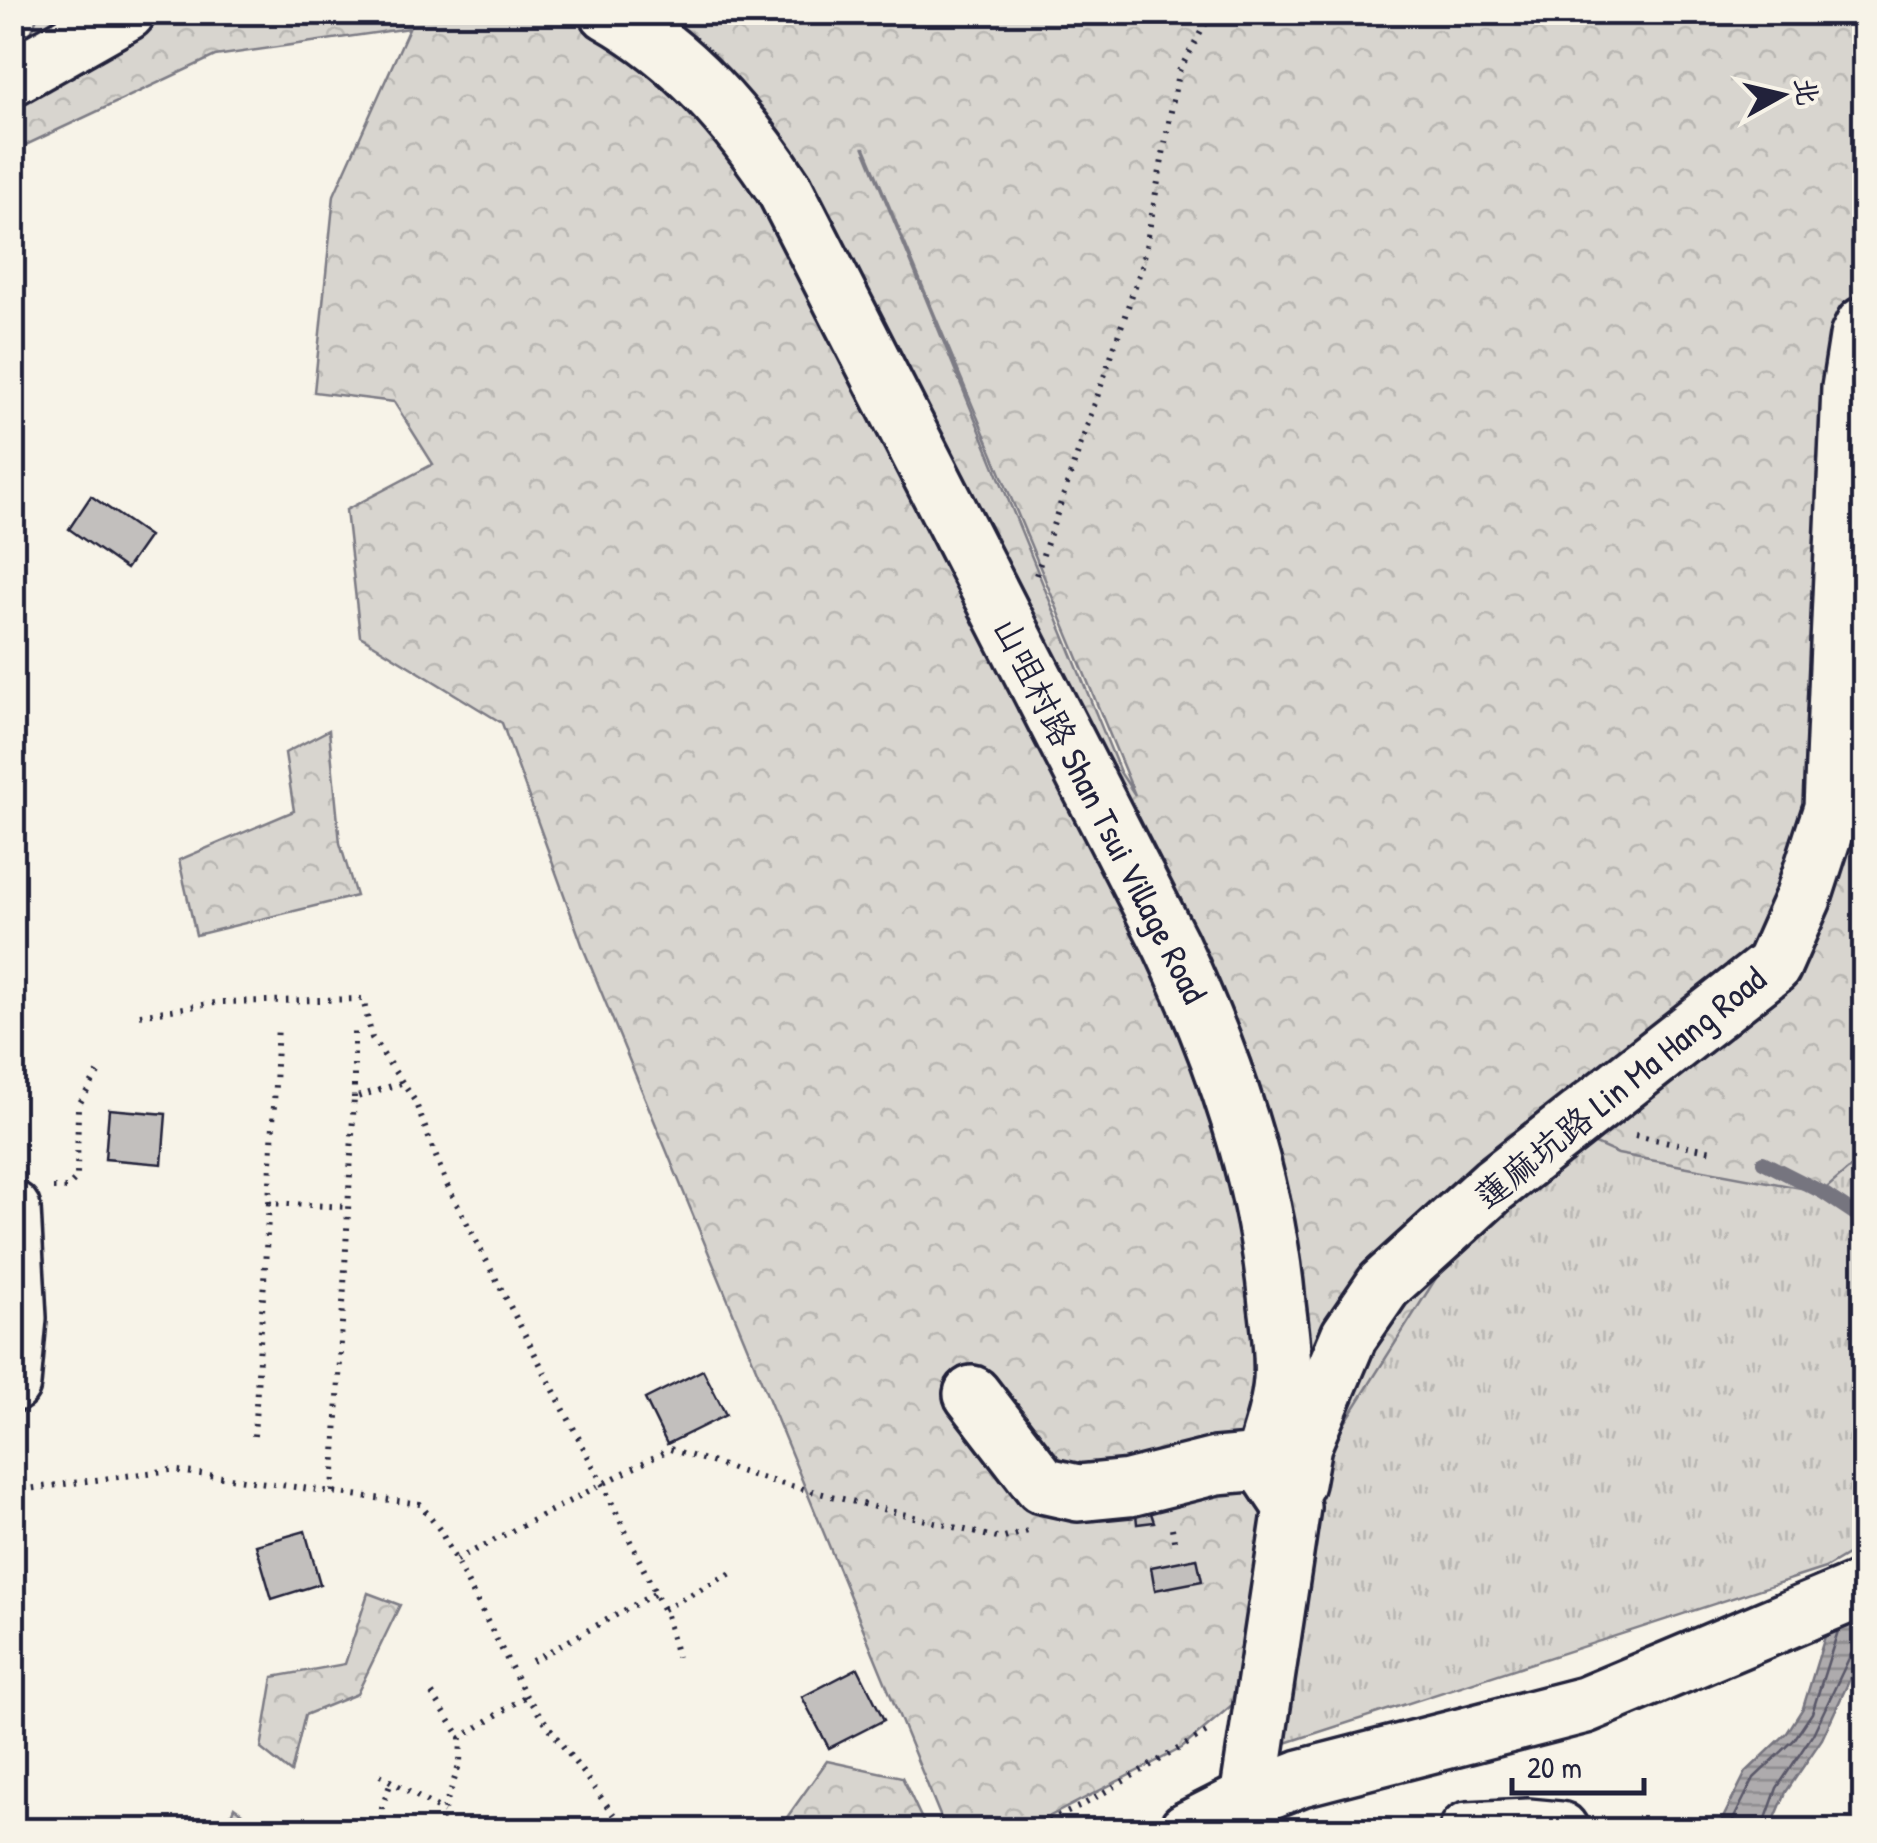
<svg xmlns="http://www.w3.org/2000/svg" width="1877" height="1843" font-family="'Patrick Hand','LXGW WenKai TC',sans-serif">
	<defs>
		<pattern id="grass-tufts" width="24" height="20" patternUnits="userSpaceOnUse" patternTransform="scale(2.5)"><rect width="24" height="20" fill="#d8d5cf"/><path d="M3 7l-1-3M5 7V3M7 7l1-3M15 17l-1-3M17 17v-4M19 17l1-3" fill="none" stroke="#b9b7b3"/></pattern>
		<pattern id="forest-crowns" width="20" height="18" patternUnits="userSpaceOnUse" patternTransform="scale(2.5)"><rect width="20" height="18" fill="#d8d5cf"/><path d="M2 6a3 3 0 1 1 6 0M12 15a3 3 0 1 1 6 0" fill="none" stroke="#b9b7b3"/></pattern>
		<pattern id="water-rules" width="6" height="5" patternUnits="userSpaceOnUse" patternTransform="scale(2.5)"><rect width="6" height="5" fill="#aeabad"/><path d="M0 2.5h6" fill="none" stroke="#8d8b8e"/></pattern>
	</defs>
	<rect width="100%" height="100%" fill="#f7f3e8"/>
	<filter id="ink" filterUnits="userSpaceOnUse"><feTurbulence type="fractalNoise" baseFrequency=".01" numOctaves="2"/><feDisplacementMap in="SourceGraphic" scale="20" xChannelSelector="R" yChannelSelector="G"/><feConvolveMatrix kernelMatrix="1 2 1 2 8 2 1 2 1" color-interpolation-filters="sRGB"/></filter>
	<g filter="url(#ink)">
		<!-- grass -->
		<path fill="url(#grass-tufts)" stroke="#7d7c85" stroke-width="2.5" d="M 1864,1133 L 1864,1545 L 1825,1568 L 1258,1752 L 1303,1414 L 1560,1134 Z"/>
		<!-- forest -->
		<g fill="url(#forest-crowns)" stroke="#7d7c85" stroke-width="2.5" fill-rule="evenodd">
			<path d="M 39,12 L 1864,13 L 1864,1156 L 1822,1192 L 1618,1154 L 1564,1130 L 1494,1186 L 1292,1507 L 1261,1680 L 1182,1748 L 1023,1830 L 946,1830 L 584,950 L 502,723 L 360,636 L 346,510 L 433,464 L 394,402 L 314,392 L 334,195 L 409,28 L 215,56 L 13,151 L 12,83 ZM 864,148 L 865,148 L 1135,795 L 1120,772 Z"/>
			<path d="M 329,730 L 340,843 L 356,896 L 196,935 L 179,860 L 294,811 L 285,753 Z"/>
			<path d="M 368,1593 L 400,1605 L 357,1694 L 305,1715 L 291,1773 L 261,1749 L 273,1677 L 345,1664 Z"/>
			<path d="M 827,1761 L 902,1777 L 927,1830 L 778,1830 Z"/>
			<path d="M 234,1807 L 265,1830 L 225,1830 Z"/>
		</g>
		<!-- water -->
		<path fill="url(#water-rules)" stroke="#76747f" stroke-width="2.5" d="M 1864,1509 L 1864,1649 L 1822,1739 L 1786,1792 L 1770,1830 L 1717,1830 L 1746,1772 L 1787,1733 L 1803,1708 Z"/>
		<g fill="none" stroke-linecap="round" stroke-linejoin="round">
			<!-- shore -->
			<g stroke="#5a5969" stroke-width="2.5">
				<path d="M 1728,1830 L 1754,1778 L 1794,1740 L 1812,1713 L 1838,1631"/>
				<path d="M 1762,1830 L 1777,1788 L 1813,1734 L 1851,1654 L 1857,1649 L 1864,1648"/>
			</g>
			<!-- stream -->
			<path stroke="#76747f" stroke-width="14" d="M 1763,1162 L 1822,1192 L 1864,1220"/>
		</g>
		<!-- building -->
		<g fill="#c2bfbd" stroke="#22223b" stroke-width="2.5">
			<path d="M 91,496 L 149,536 L 126,569 L 69,529 Z"/>
			<path d="M 109,1109 L 166,1114 L 162,1164 L 105,1159 Z"/>
			<path d="M 703,1370 L 726,1415 L 667,1444 L 645,1399 Z"/>
			<path d="M 1150,1510 L 1154,1522 L 1137,1524 L 1136,1513 Z"/>
			<path d="M 305,1531 L 320,1584 L 272,1599 L 256,1545 Z"/>
			<path d="M 1197,1558 L 1202,1581 L 1155,1590 L 1151,1567 Z"/>
			<path d="M 858,1668 L 884,1720 L 829,1748 L 802,1697 Z"/>
		</g>
		<g fill="none" stroke-linecap="round" stroke-linejoin="round">
			<!-- minor casing -->
			<g stroke="#22223b" stroke-width="62">
				<g id="minor">
					<path d="M 608,12 C 683,54 739,119 785,190 L 1171,945 C 1224,1059 1266,1178 1277,1304 C 1280,1329 1284,1355 1282,1380 C 1280,1408 1270,1436 1262,1462 L 1292,1507 L 1248,1799"/>
					<path d="M 12,77 L 127,12"/>
					<path d="M 12,1209 L 18,1318 L 12,1384"/>
					<path d="M 972,1394 L 1042,1485 L 1078,1493 L 1129,1488 L 1216,1466 L 1262,1462"/>
					<path d="M 1296,1483 L 1303,1445 L 1349,1336 L 1384,1285 L 1494,1185 L 1773,966 L 1803,898 L 1832,808 L 1850,388 L 1858,337 L 1864,325"/>
				</g>
			</g>
			<!-- major casing -->
			<g stroke="#22223b" stroke-width="62">
				<g id="major">
					<path d="M 1187,1830 L 1248,1799 L 1301,1778 L 1585,1705 L 1864,1588"/>
					<path d="M 1468,1830 L 1528,1827 L 1560,1830"/>
				</g>
			</g>
			<!-- path -->
			<g stroke="#22223b" stroke-width="6" stroke-dasharray="2.5 8" stroke-linecap="butt">
				<path d="M 1036,575 L 1143,263 L 1178,73 L 1212,12"/>
				<path d="M 140,1015 L 221,1002 L 363,999 L 372,1038 L 415,1101 L 446,1183 L 603,1485 L 666,1615 L 677,1657"/>
				<path d="M 354,1098 L 354,1030"/>
				<path d="M 1635,1135 L 1717,1152"/>
				<path d="M 53,1188 L 67,1188 L 77,1178 L 78,1106 L 98,1073"/>
				<path d="M 269,1203 L 278,1025"/>
				<path d="M 254,1436 L 269,1203 L 348,1207"/>
				<path d="M 12,1491 L 171,1470 L 420,1504 L 440,1530 L 526,1696 L 625,1830"/>
				<path d="M 333,1492 L 354,1098 L 404,1082"/>
				<path d="M 1172,1528 L 1175,1547"/>
				<path d="M 456,1560 L 670,1449 L 764,1479 L 1001,1539 L 1028,1531"/>
				<path d="M 663,1609 L 737,1570"/>
				<path d="M 532,1661 L 656,1593"/>
				<path d="M 432,1694 L 461,1738"/>
				<path d="M 380,1775 L 444,1812"/>
				<path d="M 381,1830 L 382,1807 L 391,1782"/>
				<path d="M 437,1830 L 460,1763 L 461,1738 L 526,1696"/>
				<path d="M 1029,1830 L 1081,1806 L 1207,1732"/>
			</g>
			<!-- minor -->
			<use href="#minor" stroke="#f7f3e8" stroke-width="55"/>
			<!-- major -->
			<use href="#major" stroke="#f7f3e8" stroke-width="55"/>
		</g>
	</g>
	<g text-anchor="middle" stroke-width="10" stroke-linejoin="round" paint-order="stroke">
		<!-- street labels -->
		<g font-size="35" fill="#22223b" stroke="#f7f3e8">
			<text transform="translate(1100 810) rotate(63)" y="12">山咀村路 Shan Tsui Village Road</text>
			<text transform="translate(1620 1088) rotate(-39)" y="12">蓮麻坑路 Lin Ma Hang Road</text>
		</g>
	</g>
	<!-- margin -->
	<rect width="1877" height="1843" fill="none" stroke="#f7f3e8" stroke-width="50"/>
	<rect x="25" y="25" width="1827" height="1793" fill="none" stroke="#22223b" stroke-width="4" filter="url(#ink)"/>
	<!-- north arrow -->
	<g transform="translate(1782 95) rotate(82)" stroke="#f7f3e8" stroke-width="8" paint-order="stroke">
	<path d="M0-8L18 38L0 25L-18 38Z" fill="#22223b"/>
	<text y="-15" font-size="28" font-weight="bold" text-anchor="middle" fill="#22223b">北</text>
	</g>
	<!-- scale -->
	<path d="M1512 1778v15h132v-15" fill="none" stroke="#22223b" stroke-width="5"/>
	<text x="1527" y="1778" font-size="30" fill="#22223b" stroke="#f7f3e8" stroke-width="8" paint-order="stroke">20 m</text>
</svg>
